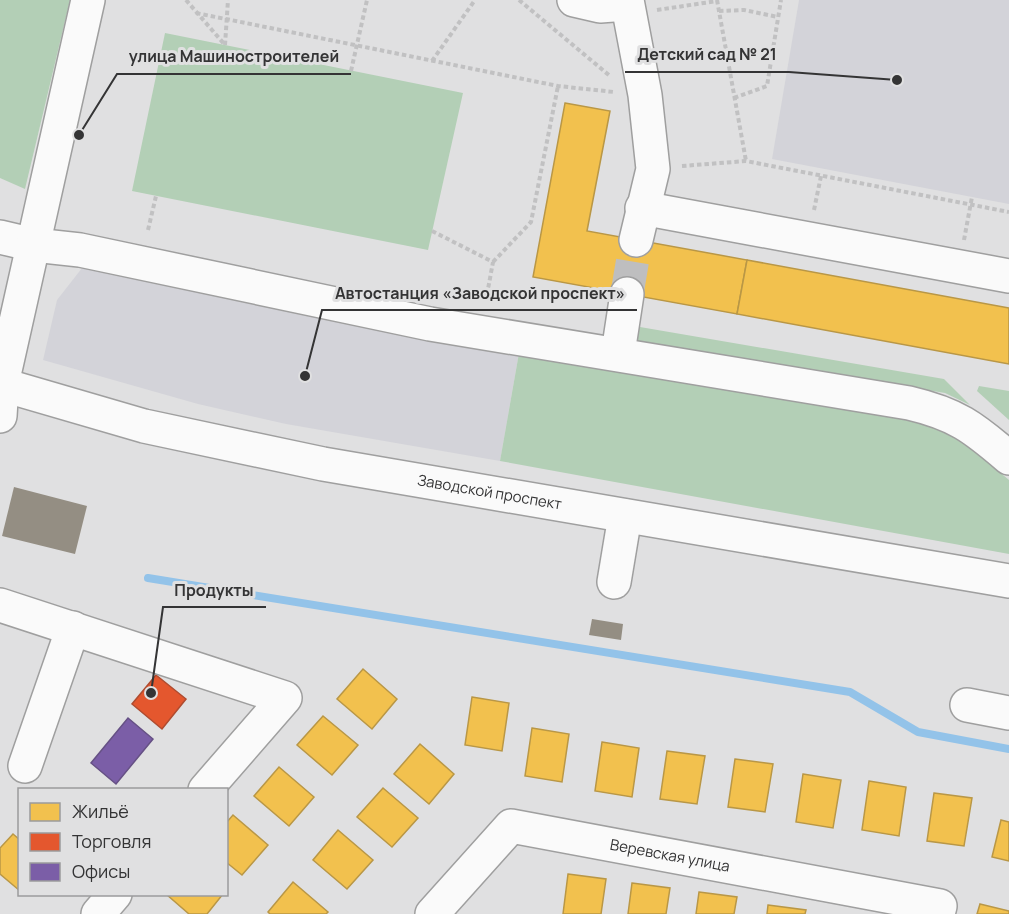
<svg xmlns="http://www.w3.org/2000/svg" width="1009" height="914" font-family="Manrope,sans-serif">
	<rect width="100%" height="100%" fill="#e0e0e1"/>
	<!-- built -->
	<g fill="#d3d3d9">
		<path d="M 799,0 L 1009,0 L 1009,204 L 772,159 Z"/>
		<path d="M 82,268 L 519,353 L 500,461 L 286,424 L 198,404 L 43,360 L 57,300 Z"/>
	</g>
	<!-- green -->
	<g fill="#b3cfb6">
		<path d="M 0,0 L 70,0 L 25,189 L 0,178 Z"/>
		<path d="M 165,33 L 463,93 L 428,250 L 132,191 Z"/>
		<path d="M 640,327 L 944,379 L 970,405 L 945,393 L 638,342 L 635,335 Z"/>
		<path d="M 519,353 L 924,420 L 957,436 L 1009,480 L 1009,554 L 500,461 Z"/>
		<path d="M 979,386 L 1009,391 L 1009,420 L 977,391 Z"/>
	</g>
	<!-- homes -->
	<g fill="#f2c14e" stroke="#b99746" stroke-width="1.5">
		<path d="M 565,103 L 610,111 L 587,231 L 747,260 L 737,314 L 533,277 Z"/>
		<path d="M 747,260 L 1009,308 L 1009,364 L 737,314 Z"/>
		<path d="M 363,669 L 397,699 L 372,729 L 337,699 Z"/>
		<path d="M 472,697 L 509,703 L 502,751 L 465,745 Z"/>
		<path d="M 323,716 L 358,745 L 332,775 L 297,745 Z"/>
		<path d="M 532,728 L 569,734 L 562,782 L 525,776 Z"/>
		<path d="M 602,742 L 639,748 L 632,797 L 595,791 Z"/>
		<path d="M 420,744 L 454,774 L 429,804 L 394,774 Z"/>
		<path d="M 667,751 L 705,756 L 697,804 L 660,799 Z"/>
		<path d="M 735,759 L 773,764 L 765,812 L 728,807 Z"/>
		<path d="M 279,767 L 314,797 L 289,826 L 254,796 Z"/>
		<path d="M 803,774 L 841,780 L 833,828 L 796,822 Z"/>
		<path d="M 869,781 L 906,787 L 899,836 L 862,830 Z"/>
		<path d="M 383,788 L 418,818 L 392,847 L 357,817 Z"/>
		<path d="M 934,793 L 972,798 L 964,846 L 927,841 Z"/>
		<path d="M 233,815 L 268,845 L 242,875 L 226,862 L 226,823 Z"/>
		<path d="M 1001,820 L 1009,822 L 1009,861 L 992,857 Z"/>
		<path d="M 338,830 L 373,860 L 347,889 L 313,860 Z"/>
		<path d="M 13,834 L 20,840 L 20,891 L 0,874 L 0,848 Z"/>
		<path d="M 568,874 L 606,879 L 601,914 L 563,914 Z"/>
		<path d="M 293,882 L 328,912 L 326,914 L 270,914 L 268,912 Z"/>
		<path d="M 632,883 L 670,888 L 666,914 L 628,914 Z"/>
		<path d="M 699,892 L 737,897 L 734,914 L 696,914 Z"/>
		<path d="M 166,894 L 223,894 L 207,914 L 189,914 Z"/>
		<path d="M 980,904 L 1009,911 L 1009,914 L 977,914 Z"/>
		<path d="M 768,905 L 806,910 L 805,914 L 767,914 Z"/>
	</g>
	<!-- shops -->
	<path fill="#e4572e" stroke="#af4c30" stroke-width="1.5" d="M 156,675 L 186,699 L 162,729 L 132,704 Z"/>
	<!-- offices -->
	<path fill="#7b5ea7" stroke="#665185" stroke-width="1.5" d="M 128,718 L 153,739 L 116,784 L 91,763 Z"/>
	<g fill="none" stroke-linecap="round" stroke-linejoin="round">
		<!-- stream -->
		<path stroke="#93c3e9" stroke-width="8" d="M 148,578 L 850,692 L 918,732 L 1009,749"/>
	</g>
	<!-- building -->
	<g fill="#948e83">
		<path d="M 14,487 L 87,506 L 75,554 L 2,536 Z"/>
		<path d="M 592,619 L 623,624 L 621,640 L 589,635 Z"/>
	</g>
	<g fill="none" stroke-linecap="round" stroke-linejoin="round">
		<!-- minor-tunnel -->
		<path stroke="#bebebf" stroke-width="33" stroke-dasharray="33 16" stroke-linecap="butt" d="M 627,294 L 636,240"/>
		<!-- minor casing -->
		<g stroke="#9f9f9f" stroke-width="36">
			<g id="minor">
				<path d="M 574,0 L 600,6 L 627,4"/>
				<path d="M 627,0 L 645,95 L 653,169 L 636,240"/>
				<path d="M 642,208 L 1009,276"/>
				<path d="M 0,237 L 34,245 L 80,250 L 430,324 L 909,403 C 956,414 973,427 1009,458"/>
				<path d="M 618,353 L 627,294"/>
				<path d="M 0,416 L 2,384 L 88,0"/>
				<path d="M 614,582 L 625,516"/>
				<path d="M 0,605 L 285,698 L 205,790"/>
				<path d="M 967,705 L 1009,713"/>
				<path d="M 25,766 L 73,628"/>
				<path d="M 98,914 L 115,894"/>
				<path id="s1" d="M 432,914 L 511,826 L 940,906 L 938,914"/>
			</g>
		</g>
		<!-- major casing -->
		<g stroke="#9f9f9f" stroke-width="36">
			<g id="major">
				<path id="s2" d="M 0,384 L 144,426 L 323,464 L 1009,581"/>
			</g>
		</g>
		<!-- path -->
		<g stroke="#c1c1c2" stroke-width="4" stroke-dasharray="4.5 3" stroke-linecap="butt">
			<path d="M 186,0 L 225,45"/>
			<path d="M 519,0 L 610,76"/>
			<path d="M 717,0 L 746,161"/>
			<path d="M 657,10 L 717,1"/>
			<path d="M 719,11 L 744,10 L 778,17"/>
			<path d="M 196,13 L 558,86 L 614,92"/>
			<path d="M 225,45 L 228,0"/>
			<path d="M 432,61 L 475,0"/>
			<path d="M 351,71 L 367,0"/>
			<path d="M 734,98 L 767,86 L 781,0"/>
			<path d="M 682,166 L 746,161 L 1009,212"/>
			<path d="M 814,210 L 821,176"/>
			<path d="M 148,230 L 156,196"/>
			<path d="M 432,231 L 493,262 L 486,300"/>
			<path d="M 964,240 L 972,197"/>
			<path d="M 493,262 L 531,222 L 558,86"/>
		</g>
		<!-- minor -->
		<use href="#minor" stroke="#fafafa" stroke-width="33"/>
		<!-- major -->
		<use href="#major" stroke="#fafafa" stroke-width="33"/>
	</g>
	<g text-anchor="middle" stroke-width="6" stroke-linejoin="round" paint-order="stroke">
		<!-- street labels -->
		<g font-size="15" fill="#343435" stroke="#e0e0e1">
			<text dy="5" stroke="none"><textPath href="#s2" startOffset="502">Заводской проспект</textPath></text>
			<text dy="5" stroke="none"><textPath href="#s1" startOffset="280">Веревская улица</textPath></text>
		</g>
	</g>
	<!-- callouts -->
	<path fill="none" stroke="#343435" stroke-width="2" d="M897 80L789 72H625M79 135L117 74H351M305 376L322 310H637M151 693L163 607H266"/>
	<g fill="#343435" stroke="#e0e0e1" stroke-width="2">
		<circle cx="897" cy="80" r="6"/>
		<circle cx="79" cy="135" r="6"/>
		<circle cx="305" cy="376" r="6"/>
		<circle cx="151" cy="693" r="6"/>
	</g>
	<g font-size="16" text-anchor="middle" font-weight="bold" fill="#343435" stroke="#e0e0e1" stroke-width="6" stroke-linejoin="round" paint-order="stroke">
		<text x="707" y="60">Детский сад № 21</text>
		<text x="234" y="62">улица Машиностроителей</text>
		<text x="480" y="299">Автостанция «Заводской проспект»</text>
		<text x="214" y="596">Продукты</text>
	</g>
	<!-- legend -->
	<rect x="18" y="788" width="210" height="108" fill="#e0e0e1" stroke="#9b9b9c" stroke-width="1.5"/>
	<rect x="30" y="803" width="30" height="18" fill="#f2c14e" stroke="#9b9b9c" stroke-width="1.5"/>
	<text x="72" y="818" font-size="18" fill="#343435">Жильё</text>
	<rect x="30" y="833" width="30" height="18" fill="#e4572e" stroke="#9b9b9c" stroke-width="1.5"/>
	<text x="72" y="848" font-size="18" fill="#343435">Торговля</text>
	<rect x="30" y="863" width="30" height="18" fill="#7b5ea7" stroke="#9b9b9c" stroke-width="1.5"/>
	<text x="72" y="878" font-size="18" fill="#343435">Офисы</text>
</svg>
